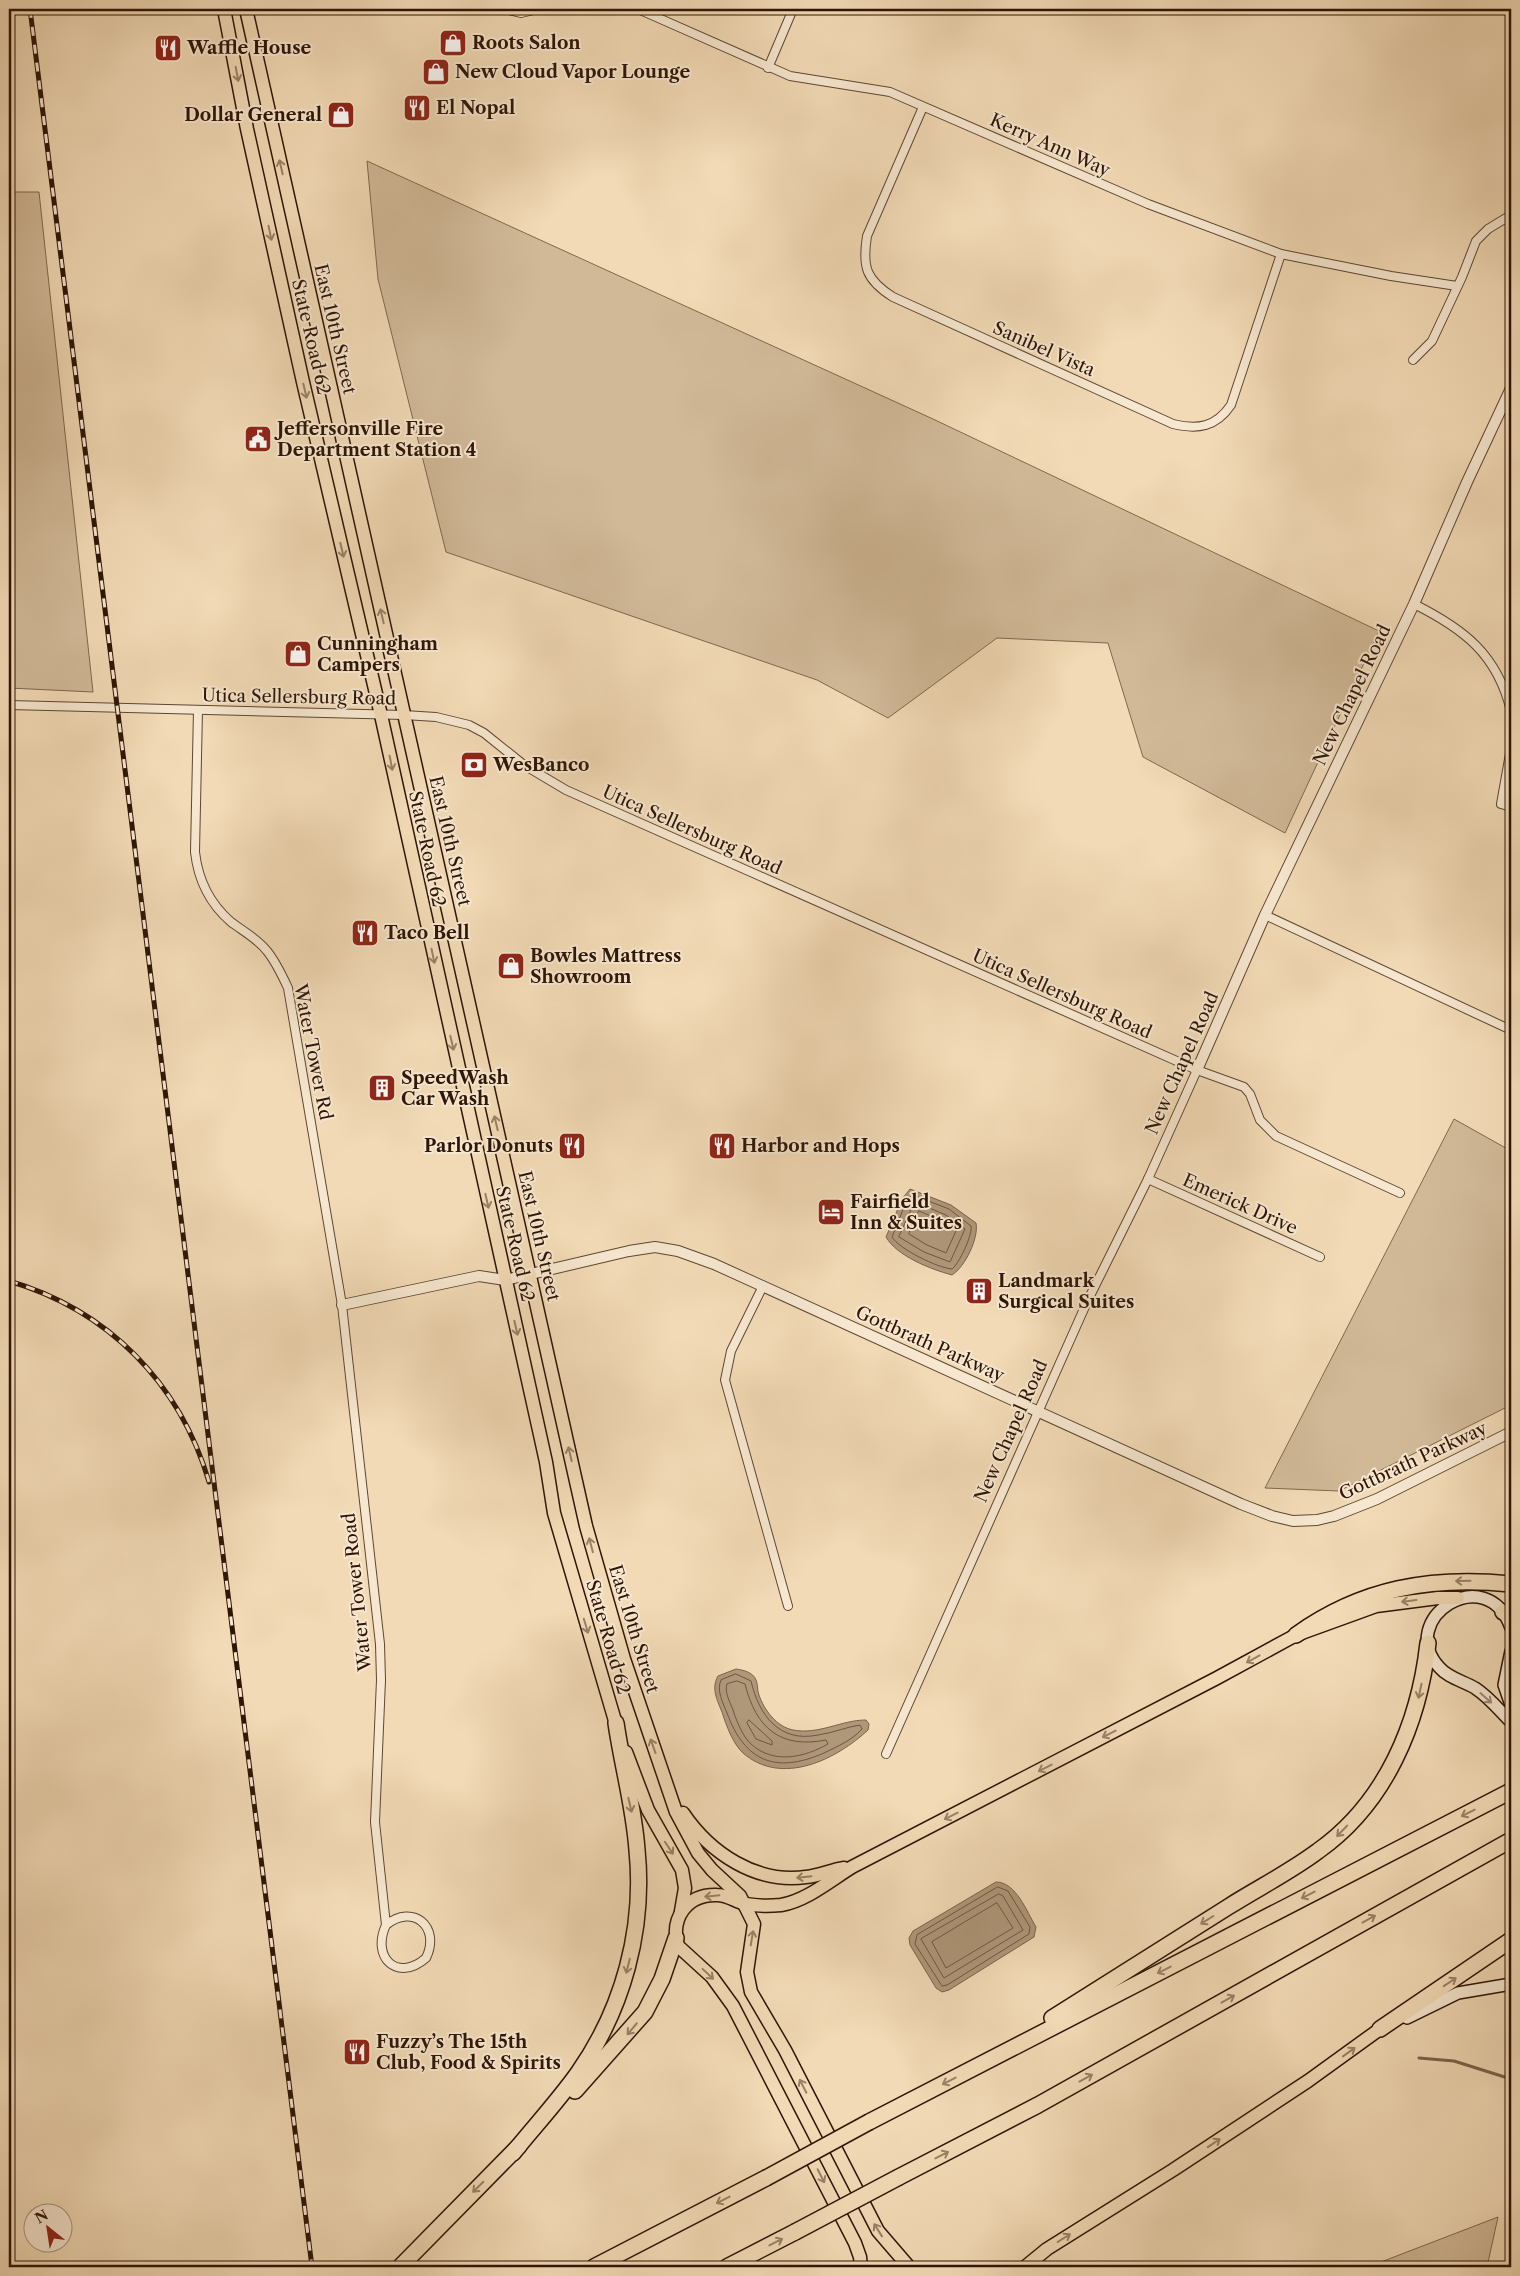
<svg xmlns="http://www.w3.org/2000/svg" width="1520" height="2276" font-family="'Libre Caslon Text',serif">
	<rect width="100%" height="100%" fill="#f2dab6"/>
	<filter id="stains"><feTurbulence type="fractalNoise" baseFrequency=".004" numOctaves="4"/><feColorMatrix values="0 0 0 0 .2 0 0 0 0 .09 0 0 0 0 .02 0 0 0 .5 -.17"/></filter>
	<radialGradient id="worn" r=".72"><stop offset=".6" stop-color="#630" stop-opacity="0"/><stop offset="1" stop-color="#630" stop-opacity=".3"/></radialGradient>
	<!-- green -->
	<g fill="#d1b998" stroke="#80674e">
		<path d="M 367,161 L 933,419 L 1379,631 L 1285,833 L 1143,757 L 1108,643 L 997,638 L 888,718 L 817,680 L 446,552 L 378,279 Z"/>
		<path d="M 9,192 L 39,192 L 93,692 L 9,688 Z"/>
		<path d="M 1454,1119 L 1511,1151 L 1511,1405 L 1339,1491 L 1265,1488 Z"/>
		<path d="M 1498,2217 L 1487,2267 L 1368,2267 Z"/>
	</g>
	<!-- water -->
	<g fill="#af977a" stroke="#7b634b">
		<path d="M 910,1189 L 951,1205 L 976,1223 C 979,1238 965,1267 952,1275 C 930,1269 897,1256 886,1237 L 902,1199 Z"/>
		<path d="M 736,1669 C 743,1670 753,1672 756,1680 C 758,1684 757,1690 759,1695 C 764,1710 777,1727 793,1730 C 819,1735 841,1720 866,1720 L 869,1724 L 868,1730 C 837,1759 782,1787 743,1753 C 733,1744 726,1725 722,1712 C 717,1700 711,1688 718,1676 Z"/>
		<path d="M 996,1882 C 1016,1882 1027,1912 1036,1927 L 1034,1937 L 949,1990 L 942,1992 L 936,1988 L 910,1945 L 909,1938 L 913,1931 Z"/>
	</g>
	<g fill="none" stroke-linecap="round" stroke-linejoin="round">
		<!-- shore -->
		<g stroke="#6e5640" stroke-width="1">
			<path d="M 913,1195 L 949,1209 L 971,1226 C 973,1234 959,1264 952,1269 C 938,1268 899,1249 892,1237 L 906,1202 Z"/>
			<path d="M 915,1202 L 946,1215 L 965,1229 L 950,1262 L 924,1252 L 899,1237 Z"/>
			<path d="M 919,1211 L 943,1221 L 956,1231 L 946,1253 L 927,1245 L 909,1234 Z"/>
			<path d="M 736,1674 L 751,1681 C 759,1715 779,1743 818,1735 C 833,1733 846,1727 860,1725 L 862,1729 C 851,1741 838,1746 824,1753 C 776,1774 745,1762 727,1713 C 723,1703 716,1690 721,1680 Z"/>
			<path d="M 737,1681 L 745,1684 C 756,1728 780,1749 826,1740 L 828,1744 C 805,1757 774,1765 751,1744 C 743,1737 736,1720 733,1710 C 730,1702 724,1692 727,1684 Z"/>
			<path d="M 749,1720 L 772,1741 L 772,1745 L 756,1739 L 747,1723 Z"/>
			<path d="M 998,1887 L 1008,1891 L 1030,1927 L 1029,1934 L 947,1985 L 942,1986 L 915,1944 L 917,1935 Z"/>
			<path d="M 999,1894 L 1003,1896 L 1023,1930 L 944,1978 L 921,1939 Z"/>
			<path d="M 997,1903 L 1013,1928 L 946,1968 L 932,1942 Z"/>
		</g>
		<!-- stream -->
		<path stroke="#7b634b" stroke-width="3" d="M 1419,2058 L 1454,2061 L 1511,2079"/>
		<!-- minor casing -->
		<g stroke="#5f4631" stroke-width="10">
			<g id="minor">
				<path d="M 505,9 L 521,13 L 538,9"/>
				<path d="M 638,9 L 790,76 L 890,92 L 1148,204 L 1281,254 L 1391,276 L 1457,286"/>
				<path d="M 768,68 L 793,9"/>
				<path d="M 923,107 L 867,236 C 862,267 866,280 893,297 L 1173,424 C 1198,430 1216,427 1231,405 L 1281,254"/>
				<path d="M 1413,360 L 1432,341 L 1462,277 L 1476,241 L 1488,229 L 1511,215"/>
				<path d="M 1414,604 C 1464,629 1497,654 1511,711"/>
				<path d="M 9,705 L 404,715 L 436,717 L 469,725 L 484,733 L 524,765 L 566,790 L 1197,1070 L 1244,1087 L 1250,1094 L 1260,1120 L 1276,1136 L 1400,1193"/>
				<path d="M 198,710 L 195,852 C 198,879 209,903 231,922 C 243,931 258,939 267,951 C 276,962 282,975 288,988 L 342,1305 L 380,1644 L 381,1680 L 375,1822 L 386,1925 C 371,1957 397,1983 426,1958 C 441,1927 413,1903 386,1925"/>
				<path d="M 1511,748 L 1501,804 L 1511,807"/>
				<path d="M 1265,915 L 1511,1030"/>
				<path d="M 1148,1179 L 1320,1257"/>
				<path d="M 763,1286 L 731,1351 L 725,1380 L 788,1606"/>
				<path d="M 886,1754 L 1087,1302 L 1148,1179 L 1197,1070"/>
			</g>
		</g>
		<!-- tertiary casing -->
		<g stroke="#5f4631" stroke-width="12">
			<g id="tertiary">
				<path d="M 1197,1070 L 1265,915 L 1414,604 L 1467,482 L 1511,388"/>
				<path d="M 342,1305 L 479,1276 L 505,1280 L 629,1251 L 655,1247 L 678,1251 L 714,1264 L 1241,1504 L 1272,1516 L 1293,1521 L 1317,1520 L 1334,1516 L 1377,1499 L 1511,1432"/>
			</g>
		</g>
		<!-- secondary casing -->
		<g stroke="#2e1505" stroke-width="14">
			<g id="secondary">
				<path d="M 1511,1628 C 1487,1559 1395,1619 1439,1667 C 1448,1678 1463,1681 1475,1688 C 1489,1697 1500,1711 1511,1722"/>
				<path d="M 1511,1651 L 1504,1685 L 1511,1705"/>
				<path d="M 1407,2018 L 1458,1993 L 1511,1984"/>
			</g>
		</g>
		<!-- primary casing -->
		<g stroke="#2e1505" stroke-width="15">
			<g id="primary">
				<path d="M 224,9 L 247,129 L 303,382 L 381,715 L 546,1462 L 554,1513 L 618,1731"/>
				<path d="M 246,9 L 586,1526 L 624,1659 L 676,1812 L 698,1853 L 712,1870 L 740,1896 L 754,1924 L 747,1972 L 751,1992 L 785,2050 L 878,2231 L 909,2267"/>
				<path d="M 626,1752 L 648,1810 L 682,1870 L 685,1888 L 681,1911"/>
				<path d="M 683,1813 C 710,1853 756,1884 806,1877 C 819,1876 831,1870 844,1868"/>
				<path d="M 861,2267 L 860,2257 L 855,2243 L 733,2006 L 712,1977 L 678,1946 C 670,1918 687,1894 717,1895 C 728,1895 736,1902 746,1904 C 757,1906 770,1906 781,1905 C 806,1901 831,1880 852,1867 L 1217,1678 L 1296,1635 L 1376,1606 L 1438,1598 L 1458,1598"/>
				<path d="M 1025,2267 L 1047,2249 L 1173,2170 L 1308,2081 L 1380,2029"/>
			</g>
		</g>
		<!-- motorway casing -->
		<g stroke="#2e1505" stroke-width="18">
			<g id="motorway">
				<path d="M 1503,1612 L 1511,1615"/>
				<path d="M 1296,1635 C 1362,1588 1431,1576 1511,1584"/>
				<path d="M 1052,2018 C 1110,1981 1169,1944 1228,1907 C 1258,1888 1290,1872 1318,1851 C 1386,1803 1419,1723 1428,1643"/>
				<path d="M 1380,2029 L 1511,1940"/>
				<path d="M 575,2091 L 645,2012 L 662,1979 L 676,1938"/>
				<path d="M 869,2122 L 1511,1791"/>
				<path d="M 513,2153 C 534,2127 558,2101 578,2073 C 623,2009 645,1929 637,1850 C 634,1807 622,1765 616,1723"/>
				<path d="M 899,2177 L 1038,2105 L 1511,1840"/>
				<path d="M 400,2267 L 519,2146"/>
				<path d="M 594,2267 L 766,2178"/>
				<path d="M 727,2267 L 795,2232"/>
			</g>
		</g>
		<!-- minor -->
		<use href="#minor" stroke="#f7e7d0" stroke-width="8"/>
		<!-- tertiary -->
		<use href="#tertiary" stroke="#f7e7d0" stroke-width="10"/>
		<!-- secondary -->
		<use href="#secondary" stroke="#f7e7d0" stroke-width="11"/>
		<!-- primary -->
		<use href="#primary" stroke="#f2dab6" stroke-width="12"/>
		<!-- motorway -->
		<use href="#motorway" stroke="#f2dab6" stroke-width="15"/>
		<!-- rail casing -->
		<g stroke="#2e1505" stroke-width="5">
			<g id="rail">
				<path d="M 30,9 L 312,2267"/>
				<path d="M 9,1281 C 108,1310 180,1383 209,1482"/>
			</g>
		</g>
		<!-- rail -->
		<use href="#rail" stroke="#f7e7d0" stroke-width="3" stroke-dasharray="9" stroke-linecap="butt"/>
		<!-- motorway-bridge casing -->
		<g stroke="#2e1505" stroke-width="18" stroke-linecap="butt">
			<g id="motorway-bridge">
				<path d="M 766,2178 L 869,2122"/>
				<path d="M 795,2232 L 899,2177"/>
			</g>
		</g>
		<!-- motorway-bridge -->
		<use href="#motorway-bridge" stroke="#f2dab6" stroke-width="15"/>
	</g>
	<!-- one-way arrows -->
	<defs><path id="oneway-shaft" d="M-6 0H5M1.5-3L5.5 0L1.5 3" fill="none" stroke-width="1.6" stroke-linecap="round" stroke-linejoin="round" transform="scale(1.25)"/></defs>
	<g stroke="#9a8166">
		<use href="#oneway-shaft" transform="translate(237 74) rotate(79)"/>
		<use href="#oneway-shaft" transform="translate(281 167) rotate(-103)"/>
		<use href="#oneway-shaft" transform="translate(270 233) rotate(78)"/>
		<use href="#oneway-shaft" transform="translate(305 391) rotate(77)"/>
		<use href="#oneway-shaft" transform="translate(342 550) rotate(77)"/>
		<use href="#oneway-shaft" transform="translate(382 616) rotate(-103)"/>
		<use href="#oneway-shaft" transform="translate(391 763) rotate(79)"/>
		<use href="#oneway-shaft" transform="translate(433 956) rotate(78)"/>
		<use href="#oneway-shaft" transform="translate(452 1043) rotate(77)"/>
		<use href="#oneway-shaft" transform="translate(496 1123) rotate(-103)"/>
		<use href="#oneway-shaft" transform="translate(487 1201) rotate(77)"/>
		<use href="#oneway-shaft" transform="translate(516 1328) rotate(77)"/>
		<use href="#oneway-shaft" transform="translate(570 1454) rotate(-103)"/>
		<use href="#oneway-shaft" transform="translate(591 1545) rotate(-105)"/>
		<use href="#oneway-shaft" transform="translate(1463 1581) rotate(179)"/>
		<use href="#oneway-shaft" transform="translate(1409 1601) rotate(173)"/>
		<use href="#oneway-shaft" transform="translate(586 1626) rotate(73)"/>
		<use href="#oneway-shaft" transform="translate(1253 1659) rotate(151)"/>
		<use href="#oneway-shaft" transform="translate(1420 1691) rotate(102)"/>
		<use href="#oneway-shaft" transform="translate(1109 1734) rotate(153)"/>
		<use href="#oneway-shaft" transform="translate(653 1746) rotate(-110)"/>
		<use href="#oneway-shaft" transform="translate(1045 1768) rotate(153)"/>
		<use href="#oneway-shaft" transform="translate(630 1805) rotate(77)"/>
		<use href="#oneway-shaft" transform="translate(1468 1813) rotate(153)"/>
		<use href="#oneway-shaft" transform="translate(951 1816) rotate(153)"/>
		<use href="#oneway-shaft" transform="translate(1342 1831) rotate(134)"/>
		<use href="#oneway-shaft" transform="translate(669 1848) rotate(56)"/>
		<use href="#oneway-shaft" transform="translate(804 1877) rotate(174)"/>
		<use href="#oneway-shaft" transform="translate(1308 1895) rotate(153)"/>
		<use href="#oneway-shaft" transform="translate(712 1896) rotate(174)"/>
		<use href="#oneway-shaft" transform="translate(1369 1919) rotate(-29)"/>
		<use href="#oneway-shaft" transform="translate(1207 1920) rotate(148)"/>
		<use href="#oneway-shaft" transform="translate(752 1938) rotate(-80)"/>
		<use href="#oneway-shaft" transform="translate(628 1966) rotate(104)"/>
		<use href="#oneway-shaft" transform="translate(1164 1970) rotate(153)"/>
		<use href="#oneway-shaft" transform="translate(708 1974) rotate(43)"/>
		<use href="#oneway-shaft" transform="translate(1450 1982) rotate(-34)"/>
		<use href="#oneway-shaft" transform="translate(1228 1999) rotate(-29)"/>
		<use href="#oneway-shaft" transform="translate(632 2029) rotate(130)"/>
		<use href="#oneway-shaft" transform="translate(1349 2052) rotate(-36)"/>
		<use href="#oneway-shaft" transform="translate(1086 2078) rotate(-29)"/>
		<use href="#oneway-shaft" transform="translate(949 2081) rotate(153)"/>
		<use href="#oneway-shaft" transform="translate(803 2086) rotate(-117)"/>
		<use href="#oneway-shaft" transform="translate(1214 2143) rotate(-34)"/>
		<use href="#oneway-shaft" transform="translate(942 2155) rotate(-27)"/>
		<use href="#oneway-shaft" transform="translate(821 2176) rotate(63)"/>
		<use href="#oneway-shaft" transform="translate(478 2187) rotate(135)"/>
		<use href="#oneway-shaft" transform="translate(723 2200) rotate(153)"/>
		<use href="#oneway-shaft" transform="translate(878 2230) rotate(-122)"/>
		<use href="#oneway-shaft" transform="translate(1064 2238) rotate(-32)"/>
		<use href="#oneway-shaft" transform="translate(776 2242) rotate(-27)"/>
	</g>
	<use stroke="#9d8875" href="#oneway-shaft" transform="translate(1486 1698) rotate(42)"/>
	<!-- icons -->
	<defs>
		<g id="shop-square" transform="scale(1.4375)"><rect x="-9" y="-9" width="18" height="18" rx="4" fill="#8f2418" stroke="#f7e7d0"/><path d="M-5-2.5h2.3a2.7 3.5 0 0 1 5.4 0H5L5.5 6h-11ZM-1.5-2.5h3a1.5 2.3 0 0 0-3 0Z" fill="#fff"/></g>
		<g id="restaurant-square" transform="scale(1.4375)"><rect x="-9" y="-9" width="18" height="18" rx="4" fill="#8f2418" stroke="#f7e7d0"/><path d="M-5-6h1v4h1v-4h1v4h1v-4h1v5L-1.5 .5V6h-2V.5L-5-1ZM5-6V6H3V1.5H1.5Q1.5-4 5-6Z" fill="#fff"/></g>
		<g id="civic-square" transform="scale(1.4375)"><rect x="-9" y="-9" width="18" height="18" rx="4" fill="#8f2418" stroke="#f7e7d0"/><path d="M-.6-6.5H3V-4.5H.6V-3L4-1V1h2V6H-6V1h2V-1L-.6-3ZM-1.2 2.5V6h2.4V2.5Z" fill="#fff"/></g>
		<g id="bank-square" transform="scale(1.4375)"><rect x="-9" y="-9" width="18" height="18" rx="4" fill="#8f2418" stroke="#f7e7d0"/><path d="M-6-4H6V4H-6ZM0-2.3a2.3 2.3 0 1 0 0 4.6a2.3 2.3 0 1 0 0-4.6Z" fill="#fff"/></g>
		<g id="building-square" transform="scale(1.4375)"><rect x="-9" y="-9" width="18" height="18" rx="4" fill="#8f2418" stroke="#f7e7d0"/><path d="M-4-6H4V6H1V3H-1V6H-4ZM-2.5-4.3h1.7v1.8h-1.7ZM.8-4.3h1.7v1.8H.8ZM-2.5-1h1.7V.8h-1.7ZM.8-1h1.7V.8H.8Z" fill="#fff"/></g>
		<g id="hotel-square" transform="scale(1.4375)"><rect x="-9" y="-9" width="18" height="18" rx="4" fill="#8f2418" stroke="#f7e7d0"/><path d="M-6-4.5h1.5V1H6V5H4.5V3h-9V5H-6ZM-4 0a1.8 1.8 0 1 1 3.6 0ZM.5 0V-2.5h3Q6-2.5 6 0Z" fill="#fff"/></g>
	</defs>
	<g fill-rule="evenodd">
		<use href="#shop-square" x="453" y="43"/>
		<use href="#restaurant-square" x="168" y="48"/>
		<use href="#shop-square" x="436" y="72"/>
		<use href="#restaurant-square" x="417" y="108"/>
		<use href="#shop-square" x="341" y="115"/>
		<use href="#civic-square" x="258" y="439"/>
		<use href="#shop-square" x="298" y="654"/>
		<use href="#bank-square" x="474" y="765"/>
		<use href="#restaurant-square" x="365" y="933"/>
		<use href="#shop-square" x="511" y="966"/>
		<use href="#building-square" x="382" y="1088"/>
		<use href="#restaurant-square" x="572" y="1146"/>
		<use href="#restaurant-square" x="722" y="1146"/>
		<use href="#hotel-square" x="831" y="1212"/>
		<use href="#building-square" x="979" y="1291"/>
		<use href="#restaurant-square" x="357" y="2052"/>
	</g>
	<g text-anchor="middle" stroke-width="4" stroke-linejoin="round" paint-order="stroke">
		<!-- poi labels -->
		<g font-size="18" font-weight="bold" fill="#2e1505" stroke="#f7e7d0" text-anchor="start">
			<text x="472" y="49">Roots Salon</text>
			<text x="187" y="54">Waffle House</text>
			<text x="455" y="78">New Cloud Vapor Lounge</text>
			<text x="436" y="114">El Nopal</text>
			<text x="322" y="121" text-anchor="end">Dollar General</text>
			<text x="277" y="435">Jeffersonville Fire<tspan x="277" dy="21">Department Station 4</tspan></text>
			<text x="317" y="650">Cunningham<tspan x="317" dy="21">Campers</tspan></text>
			<text x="493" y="771">WesBanco</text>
			<text x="384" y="939">Taco Bell</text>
			<text x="530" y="962">Bowles Mattress<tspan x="530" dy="21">Showroom</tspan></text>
			<text x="401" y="1084">SpeedWash<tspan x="401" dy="21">Car Wash</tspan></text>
			<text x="553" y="1152" text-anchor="end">Parlor Donuts</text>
			<text x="741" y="1152">Harbor and Hops</text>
			<text x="850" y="1208">Fairfield<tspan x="850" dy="21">Inn &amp; Suites</tspan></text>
			<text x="998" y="1287">Landmark<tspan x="998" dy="21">Surgical Suites</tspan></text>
			<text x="376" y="2048">Fuzzy’s The 15th<tspan x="376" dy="21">Club, Food &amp; Spirits</tspan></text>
		</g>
		<!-- street labels -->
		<g font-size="18" fill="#2e1505" stroke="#f7e7d0">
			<text transform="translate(1050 145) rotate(24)" y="6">Kerry Ann Way</text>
			<text transform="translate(335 329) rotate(77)" y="6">East 10th Street</text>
			<text transform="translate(311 337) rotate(77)" y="6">State Road 62</text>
			<text transform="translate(1044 349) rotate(24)" y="6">Sanibel Vista</text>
			<text transform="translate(1352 695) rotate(-64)" y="6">New Chapel Road</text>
			<text transform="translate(299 697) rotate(1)" y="6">Utica Sellersburg Road</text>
			<text transform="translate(692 830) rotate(24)" y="6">Utica Sellersburg Road</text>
			<text transform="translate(450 841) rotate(77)" y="6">East 10th Street</text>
			<text transform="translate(427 849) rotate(78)" y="6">State Road 62</text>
			<text transform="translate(1062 994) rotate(24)" y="6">Utica Sellersburg Road</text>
			<text transform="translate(313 1052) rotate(79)" y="6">Water Tower Rd</text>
			<text transform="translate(1182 1063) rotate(-66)" y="6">New Chapel Road</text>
			<text transform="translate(1240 1204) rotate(24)" y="6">Emerick Drive</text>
			<text transform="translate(539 1236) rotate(77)" y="6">East 10th Street</text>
			<text transform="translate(515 1244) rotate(77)" y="6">State Road 62</text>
			<text transform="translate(930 1344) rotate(24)" y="6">Gottbrath Parkway</text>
			<text transform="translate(1011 1431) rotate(-66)" y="6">New Chapel Road</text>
			<text transform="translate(1413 1461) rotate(-25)" y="6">Gottbrath Parkway</text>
			<text transform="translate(357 1592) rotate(-96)" y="6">Water Tower Road</text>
			<text transform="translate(634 1629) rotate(73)" y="6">East 10th Street</text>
			<text transform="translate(608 1637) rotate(74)" y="6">State Road 62</text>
		</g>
	</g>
	<!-- margin -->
	<rect width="1520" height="2276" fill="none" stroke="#f2dab6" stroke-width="30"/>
	<rect x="10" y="10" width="1500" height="2256" fill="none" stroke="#2e1505" stroke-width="2.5"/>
	<rect x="15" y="15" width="1490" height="2246" fill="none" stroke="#2e1505"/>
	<!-- north arrow -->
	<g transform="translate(48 2228) rotate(330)"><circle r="24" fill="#f7e7d0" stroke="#a7937f"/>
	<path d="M0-4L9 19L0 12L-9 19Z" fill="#8f2418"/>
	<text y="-8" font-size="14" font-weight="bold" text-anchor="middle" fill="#2e1505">N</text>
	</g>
	<rect width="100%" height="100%" filter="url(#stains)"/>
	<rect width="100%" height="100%" fill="url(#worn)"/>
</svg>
